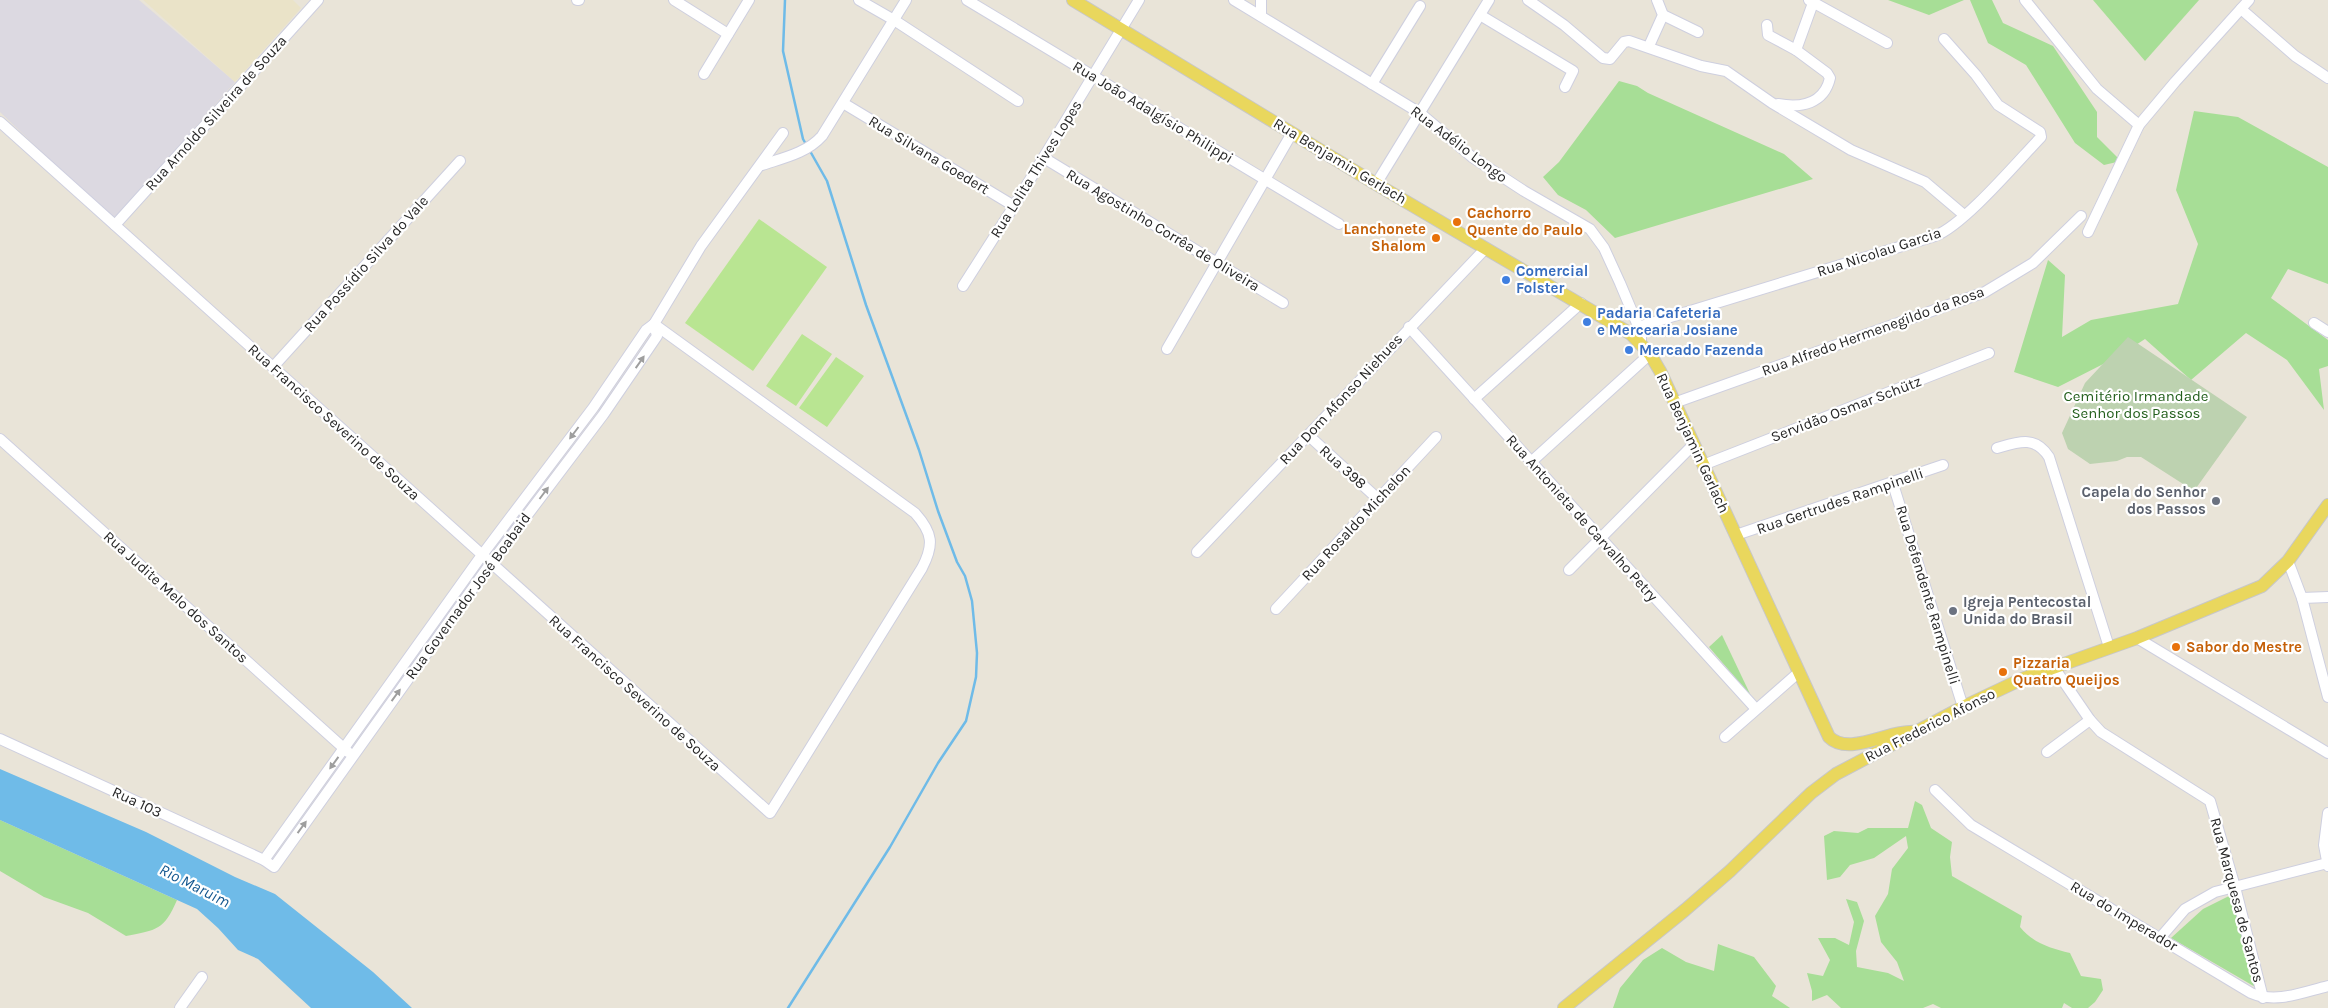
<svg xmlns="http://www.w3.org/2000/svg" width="2328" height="1008" font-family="Karla,sans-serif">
	<rect width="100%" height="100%" fill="#e9e4d8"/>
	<!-- industrial -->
	<path fill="#dcd9e1" d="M 0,0 L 139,0 L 235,82 L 113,220 L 0,112 Z"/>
	<!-- education -->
	<path fill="#eae3c8" d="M 143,0 L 293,0 L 301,8 L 235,82 Z"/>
	<!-- green -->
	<g fill="#a7de96">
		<path d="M 1888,0 L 1964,0 L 1929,15 Z"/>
		<path d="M 1970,0 L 1992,0 L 2003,23 L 2053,46 L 2097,112 L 2097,137 L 2121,161 L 2104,165 L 2075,143 L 2026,65 L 1988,43 Z"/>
		<path d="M 2093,0 L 2199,0 L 2145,61 Z"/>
		<path d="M 1619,81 L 1637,86 L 1648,93 L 1784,154 L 1813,179 L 1615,238 L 1586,210 L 1558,195 L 1543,177 L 1559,162 Z"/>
		<path d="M 2194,111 L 2238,117 L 2328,167 L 2328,284 L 2288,269 L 2271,298 L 2328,340 L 2328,366 L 2319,369 L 2324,410 L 2287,360 L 2246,333 L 2191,380 L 2145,339 L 2119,356 L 2058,387 L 2014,372 L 2048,260 L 2065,275 L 2062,337 L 2091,320 L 2178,304 L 2198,244 L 2176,190 Z"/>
		<path d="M 1722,635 L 1751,696 L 1709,647 Z"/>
		<path d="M 1915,801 L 1922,805 L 1931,828 L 1952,842 L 1950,857 L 1952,876 L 2022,916 L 2020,927 C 2033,943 2050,948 2070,953 L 2081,976 L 2101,979 L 2103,990 L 2095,1002 L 2088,1008 L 2072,1008 L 2064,1003 L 2062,1008 L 1941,1008 L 1933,1004 L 1923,1008 L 1841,1008 L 1827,995 L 1812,1001 L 1812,991 L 1807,973 L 1823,976 L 1830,960 L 1818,938 L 1835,938 L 1849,945 L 1854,922 L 1846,899 L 1857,902 L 1864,921 L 1856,951 L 1857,967 L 1888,973 L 1904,981 L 1897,962 L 1881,942 L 1875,916 L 1888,894 L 1892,869 L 1908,848 L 1906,836 L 1874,858 L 1850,865 L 1840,877 L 1827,880 L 1824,836 L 1834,831 L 1858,833 L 1868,828 L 1908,828 Z"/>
		<path d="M 0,820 L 177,900 C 164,930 157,930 126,936 L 88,913 L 44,897 L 0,871 Z"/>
		<path d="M 2231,895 L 2257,988 L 2171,938 L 2203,909 Z"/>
		<path d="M 1718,944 L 1754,957 L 1776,986 L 1772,996 L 1790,1008 L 1613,1008 L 1620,988 L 1643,960 L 1662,948 L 1686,962 L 1714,971 Z"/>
	</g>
	<!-- cemetery -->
	<path fill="#bdd2b0" d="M 2128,337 L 2247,417 L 2194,491 L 2141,457 L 2127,457 L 2117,461 L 2090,464 L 2068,449 L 2062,433 L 2085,383 Z"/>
	<!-- pitch -->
	<g fill="#b9e592">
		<path d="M 759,219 L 827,267 L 753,371 L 685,323 Z"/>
		<path d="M 802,334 L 832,354 L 796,406 L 766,386 Z"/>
		<path d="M 836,357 L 864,376 L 827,427 L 799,408 Z"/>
	</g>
	<!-- water -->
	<path fill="#6fbbe8" d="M 0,769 L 146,832 L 235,877 L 275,894 L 373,972 L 412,1008 L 311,1008 L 258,959 L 238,950 L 218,928 L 197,909 L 0,820 Z"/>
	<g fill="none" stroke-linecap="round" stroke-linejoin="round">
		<!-- stream -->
		<g stroke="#6fbbe8" stroke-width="2.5">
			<path d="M 785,0 L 783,51 L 803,139 L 807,146"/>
			<path d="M 788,1008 L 890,847 L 938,763 L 966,721 L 976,677 L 977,653 L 972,601 L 965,576 L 957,562 L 938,511 L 919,450 L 866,305 L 827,181 L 810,151"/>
		</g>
		<!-- minor casing -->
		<g stroke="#cecfdf" stroke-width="12">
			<g id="minor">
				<path d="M 577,0 L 579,0"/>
				<path d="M 674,0 L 728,34"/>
				<path d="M 859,0 L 894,20 L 1018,101"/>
				<path d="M 967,0 L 1339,224"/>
				<path d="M 1234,0 L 1420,113 L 1472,157 L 1524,191 L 1590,229 L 1604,248 L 1620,283 L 1641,333 L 1641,342"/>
				<path d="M 1528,0 L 1564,25 L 1603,58 L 1610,59 L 1624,42 L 1629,41 L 1701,66 L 1726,71 L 1772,103 L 1851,150 L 1925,182 L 1964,215"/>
				<path d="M 1809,0 L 1887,43"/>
				<path d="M 2025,0 L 2097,89 L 2139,125"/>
				<path d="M 2241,9 L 2295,56 L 2328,78"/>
				<path d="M 1480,15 L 1573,71 L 1565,87"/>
				<path d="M 1663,15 L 1698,32"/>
				<path d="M 1261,16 L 1261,0"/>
				<path d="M 1767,25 L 1768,35 L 1796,50"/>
				<path d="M 1649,46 L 1663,15 L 1657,0"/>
				<path d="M 704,74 L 749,0"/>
				<path d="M 1372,84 L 1420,6"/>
				<path d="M 843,103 L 1014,206"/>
				<path d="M 1778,104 C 1801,108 1824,104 1830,78 L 1827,73 L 1796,50 L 1813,3"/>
				<path d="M 0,122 L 770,813 L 922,568 C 934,545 933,533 915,513 L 654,324"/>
				<path d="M 1044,158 L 1283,303"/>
				<path d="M 762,165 C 783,158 807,153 822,136 L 906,0"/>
				<path d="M 1376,184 L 1489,0"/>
				<path d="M 115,225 L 318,0"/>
				<path d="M 2088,232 L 2139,125 L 2175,82 L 2249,0"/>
				<path d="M 963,286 L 1014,206 L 1139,0"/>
				<path d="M 2314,323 L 2328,332"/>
				<path d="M 1409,327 L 1756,709"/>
				<path d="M 1638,327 L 1935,236 C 1964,225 2017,162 2041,137 L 2040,132 L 1998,105 L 1976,75 L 1944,39"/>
				<path d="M 1167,349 L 1292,133"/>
				<path d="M 273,367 L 460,161"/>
				<path d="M 1474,399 L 1581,303"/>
				<path d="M 1674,403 L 1985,292 L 2033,263 L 2081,216"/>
				<path d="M 1308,435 L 1378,499"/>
				<path d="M 0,439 L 348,752"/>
				<path d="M 1997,448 C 2018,442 2035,435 2049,457 L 2109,647"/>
				<path d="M 1531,462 L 1650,354"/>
				<path d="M 1703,465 L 1989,353"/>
				<path d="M 1893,484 L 1963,707"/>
				<path d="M 1736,535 L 1943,465"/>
				<path d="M 1197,552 L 1486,248"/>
				<path d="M 2288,561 L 2302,598 L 2328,697"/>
				<path d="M 1569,570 L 1693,445"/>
				<path d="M 2302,598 L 2328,597"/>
				<path d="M 1276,609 L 1436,437"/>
				<path d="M 2137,638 L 2328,753"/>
				<path d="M 2053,666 L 2090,720 L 2101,732 L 2210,801 L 2235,887 L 2263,998"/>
				<path d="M 1725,737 L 1798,673"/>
				<path d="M 0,739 L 264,860 L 274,867 L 491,563 L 603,415 L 657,336 L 654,324"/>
				<path d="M 2047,752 L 2090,720"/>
				<path d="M 1935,790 L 1971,825 L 2251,993 C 2276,1004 2303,992 2328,986"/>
				<path d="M 2328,813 L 2324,845 L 2328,866"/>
				<path d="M 264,860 L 482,555 L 593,408 L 646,330 L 654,324 L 701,246 L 783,133"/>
				<path d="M 2160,938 L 2185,909 L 2215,892 L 2327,863"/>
				<path d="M 180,1008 L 202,977"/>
			</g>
		</g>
		<!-- major casing -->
		<g stroke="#c7c7c7" stroke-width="14">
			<g id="major">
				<path d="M 1073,0 L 1376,184 L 1631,334 L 1650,354 L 1660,371 L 1829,737 C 1849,757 1890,729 1917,732"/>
				<path d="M 1564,1008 L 1685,910 L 1730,871 L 1811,793 L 1836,774 L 1963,707 L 2022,679 L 2137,638 L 2262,586 L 2288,561 L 2328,505"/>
			</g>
		</g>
		<!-- minor -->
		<use href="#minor" stroke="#fff" stroke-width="10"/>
		<!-- major -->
		<use href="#major" stroke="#e9d75d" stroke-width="12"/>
	</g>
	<!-- one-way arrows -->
	<defs><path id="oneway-solid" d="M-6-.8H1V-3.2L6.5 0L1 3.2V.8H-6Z" transform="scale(1.25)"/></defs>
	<g fill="#9e9e9e">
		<use href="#oneway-solid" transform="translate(640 362) rotate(-55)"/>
		<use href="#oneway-solid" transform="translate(574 433) rotate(127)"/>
		<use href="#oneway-solid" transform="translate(544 493) rotate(-53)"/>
		<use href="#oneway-solid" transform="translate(396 695) rotate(-54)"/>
		<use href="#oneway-solid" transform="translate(334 763) rotate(126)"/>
		<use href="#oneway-solid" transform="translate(302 827) rotate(-54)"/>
	</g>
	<!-- markers -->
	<g fill="#e8710a" stroke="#fff" stroke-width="2">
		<circle cx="1457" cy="222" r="5"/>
		<circle cx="1436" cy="238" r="5"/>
		<circle cx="2176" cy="647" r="5"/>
		<circle cx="2003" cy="672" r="5"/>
	</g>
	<g fill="#3f7fe0" stroke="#fff" stroke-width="2">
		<circle cx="1506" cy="280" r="5"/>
		<circle cx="1587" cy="322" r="5"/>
		<circle cx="1629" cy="350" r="5"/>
	</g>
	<g fill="#6b7280" stroke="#fff" stroke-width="2">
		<circle cx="2216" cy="501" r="5"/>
		<circle cx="1953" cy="611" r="5"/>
	</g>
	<g text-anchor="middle" stroke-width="4.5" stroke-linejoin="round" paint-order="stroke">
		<!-- street labels -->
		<g font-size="15" fill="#272727" stroke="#fff">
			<text transform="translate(1153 112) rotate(31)" y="5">Rua João Adalgísio Philippi</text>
			<text transform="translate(216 113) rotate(-48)" y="5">Rua Arnoldo Silveira de Souza</text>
			<text transform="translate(1459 144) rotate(37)" y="5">Rua Adélio Longo</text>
			<text transform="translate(929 155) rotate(31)" y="5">Rua Silvana Goedert</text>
			<text transform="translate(1340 161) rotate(31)" y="5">Rua Benjamin Gerlach</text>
			<text transform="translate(1036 169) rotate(-58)" y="5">Rua Lolita Thives Lopes</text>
			<text transform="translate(1163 230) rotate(31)" y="5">Rua Agostinho Corrêa de Oliveira</text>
			<text transform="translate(1879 252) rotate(-18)" y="5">Rua Nicolau Garcia</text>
			<text transform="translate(366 264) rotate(-48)" y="5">Rua Possídio Silva do Vale</text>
			<text transform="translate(1873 331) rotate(-20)" y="5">Rua Alfredo Hermenegildo da Rosa</text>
			<text transform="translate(1341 399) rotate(-47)" y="5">Rua Dom Afonso Niehues</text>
			<text transform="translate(1846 409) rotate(-21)" y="5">Servidão Osmar Schütz</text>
			<text transform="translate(334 422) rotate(42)" y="5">Rua Francisco Severino de Souza</text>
			<text transform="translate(1693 443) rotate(65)" y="5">Rua Benjamin Gerlach</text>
			<text transform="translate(1343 467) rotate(42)" y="5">Rua 398</text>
			<text transform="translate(1840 501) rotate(-19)" y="5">Rua Gertrudes Rampinelli</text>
			<text transform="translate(1582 518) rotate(48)" y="5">Rua Antonieta de Carvalho Petry</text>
			<text transform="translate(1356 523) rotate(-47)" y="5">Rua Rosaldo Michelon</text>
			<text transform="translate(1928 595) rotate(73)" y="5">Rua Defendente Rampinelli</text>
			<text transform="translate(468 596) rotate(-54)" y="5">Rua Governador José Boabaid</text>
			<text transform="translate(176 597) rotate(42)" y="5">Rua Judite Melo dos Santos</text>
			<text transform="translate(635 693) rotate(42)" y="5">Rua Francisco Severino de Souza</text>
			<text transform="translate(1930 725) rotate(-27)" y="5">Rua Frederico Afonso</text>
			<text transform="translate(137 802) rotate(25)" y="5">Rua 103</text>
			<text transform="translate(2237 900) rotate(75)" y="5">Rua Marquesa de Santos</text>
			<text transform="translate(2124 916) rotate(31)" y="5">Rua do Imperador</text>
		</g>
		<!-- food labels -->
		<g font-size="15" font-weight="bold" fill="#c56008" stroke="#fff" text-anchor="start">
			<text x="1467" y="218">Cachorro<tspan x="1467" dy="17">Quente do Paulo</tspan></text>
			<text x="1426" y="234" text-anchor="end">Lanchonete<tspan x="1426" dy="17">Shalom</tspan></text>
			<text x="2186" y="652">Sabor do Mestre</text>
			<text x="2013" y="668">Pizzaria<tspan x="2013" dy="17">Quatro Queijos</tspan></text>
		</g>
		<!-- shop labels -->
		<g font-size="15" font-weight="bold" fill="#366cbe" stroke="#fff" text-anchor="start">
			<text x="1516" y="276">Comercial<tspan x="1516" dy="17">Folster</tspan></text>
			<text x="1597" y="318">Padaria Cafeteria<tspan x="1597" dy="17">e Mercearia Josiane</tspan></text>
			<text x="1639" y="355">Mercado Fazenda</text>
		</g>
		<!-- park labels -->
		<g font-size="15" fill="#235f1c" stroke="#fff">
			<text x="2136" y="401">Cemitério Irmandade<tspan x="2136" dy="17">Senhor dos Passos</tspan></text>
		</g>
		<!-- worship labels -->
		<g font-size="15" font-weight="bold" fill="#5b616d" stroke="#fff" text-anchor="end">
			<text x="2206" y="497">Capela do Senhor<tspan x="2206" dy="17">dos Passos</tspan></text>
			<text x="1963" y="607" text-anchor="start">Igreja Pentecostal<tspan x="1963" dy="17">Unida do Brasil</tspan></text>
		</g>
		<!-- water labels -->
		<g font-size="16" font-style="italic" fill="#13578f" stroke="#fff">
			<text transform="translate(195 885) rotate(27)" y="6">Rio Maruim</text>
		</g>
	</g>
</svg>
